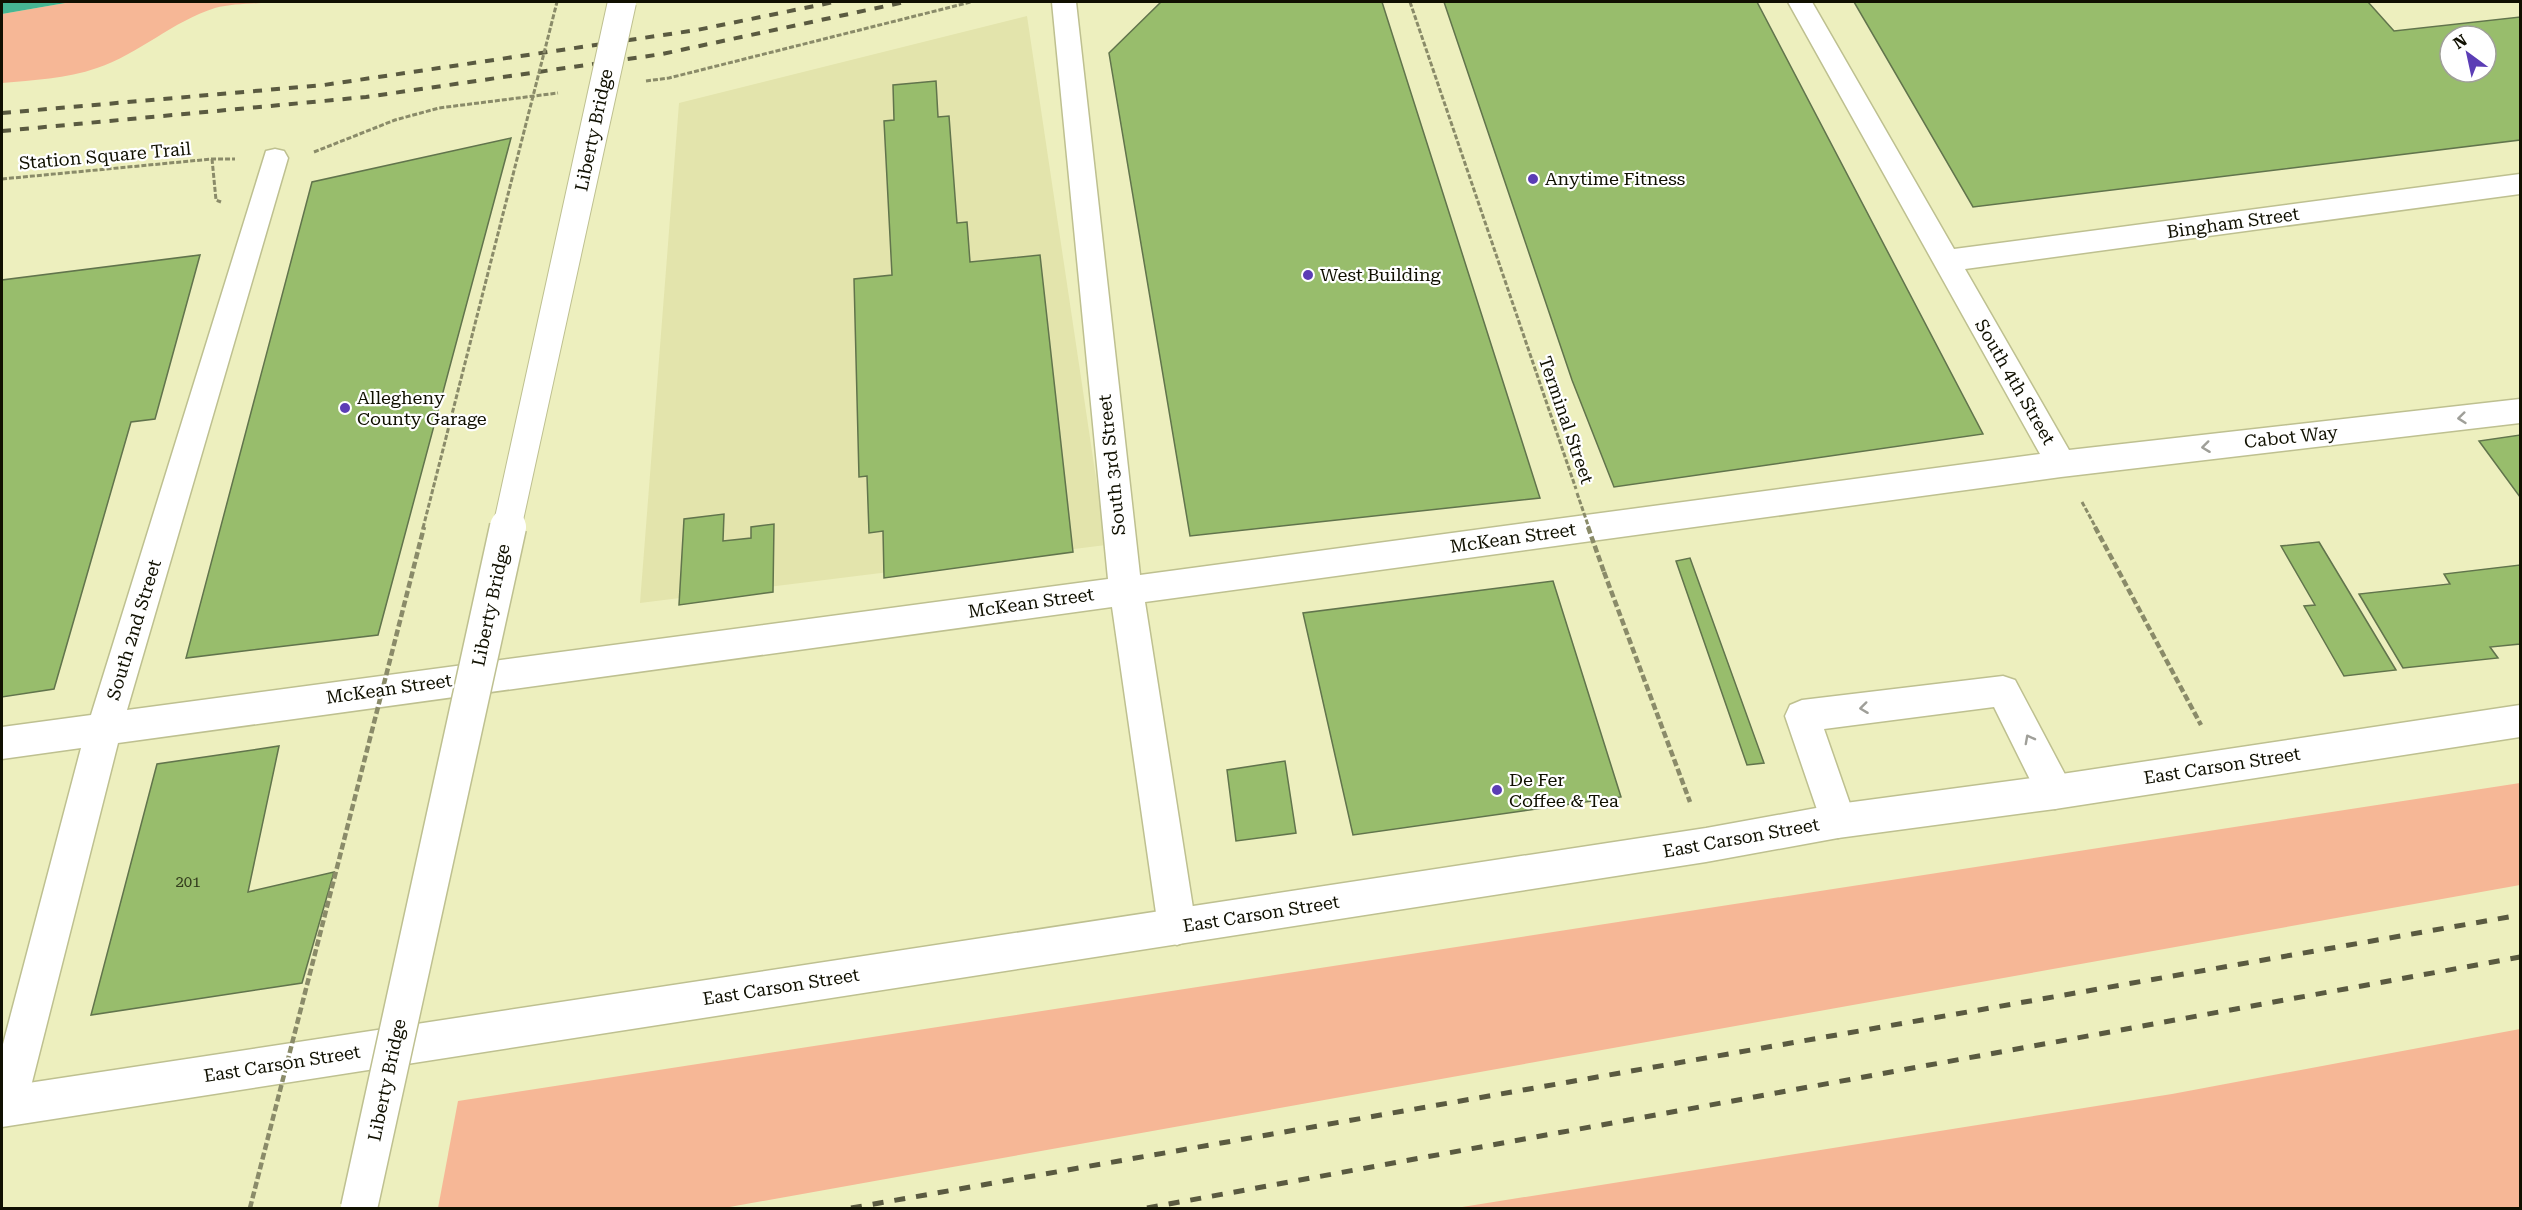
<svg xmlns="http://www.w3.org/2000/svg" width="2522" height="1210" font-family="'Roboto Serif',serif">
	<rect width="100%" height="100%" fill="#edefbe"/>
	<!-- built -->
	<path fill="#e3e4ac" d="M 1027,16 L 1106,545 L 640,603 L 679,103 Z"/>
	<!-- green -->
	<g fill="#f6b796">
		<path d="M 71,2 L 275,2 C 256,4 234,3 215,8 C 173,21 139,54 97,68 C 66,79 33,80 2,83 L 2,14 Z"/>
		<path d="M 2520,783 L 2520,885 L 724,1208 L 438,1208 L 458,1101 Z"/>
		<path d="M 2520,1029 L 2520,1208 L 1456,1208 L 2172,1094 Z"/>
	</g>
	<!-- water -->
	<path fill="#46b693" d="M 2,2 L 71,2 L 2,14 Z"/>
	<!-- building -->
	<g fill="#98bd6c" stroke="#61744c" stroke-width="1.5" fill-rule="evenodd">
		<path d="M 1161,2 L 1382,2 L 1540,498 L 1190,536 L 1109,53 Z"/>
		<path d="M 1444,2 L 1757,2 L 1983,434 L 1614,487 L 1572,380 Z"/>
		<path d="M 1854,2 L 2368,2 L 2394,31 L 2520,17 L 2520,140 L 1973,207 ZM 2450,36 L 2486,36 L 2486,72 L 2450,72 Z"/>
		<path d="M 936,81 L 938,117 L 949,116 L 957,223 L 967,222 L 970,262 L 1040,255 L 1073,552 L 884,578 L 883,531 L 869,533 L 867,476 L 859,477 L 854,279 L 892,275 L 884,121 L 894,120 L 893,85 Z"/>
		<path d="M 511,138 L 378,635 L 186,658 L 312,182 Z"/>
		<path d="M 200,255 L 155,419 L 131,422 L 54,689 L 2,697 L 2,280 Z"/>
		<path d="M 2520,435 L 2520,497 L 2479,441 Z"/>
		<path d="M 724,514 L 723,541 L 751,538 L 751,527 L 774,524 L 773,592 L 679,605 L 684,519 Z"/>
		<path d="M 2319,542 L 2396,670 L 2344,676 L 2304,606 L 2315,605 L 2281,546 Z"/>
		<path d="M 1690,558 L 1764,763 L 1747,765 L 1676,561 Z"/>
		<path d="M 2520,565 L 2520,644 L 2490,647 L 2498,658 L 2403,668 L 2359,594 L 2450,584 L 2444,574 Z"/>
		<path d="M 1553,581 L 1621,797 L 1353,835 L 1303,613 Z"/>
		<path d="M 279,746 L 248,892 L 334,872 L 302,983 L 91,1015 L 157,764 Z"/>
		<path d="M 1285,761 L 1296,833 L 1236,841 L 1227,770 Z"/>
	</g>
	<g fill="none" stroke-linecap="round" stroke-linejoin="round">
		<!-- minor casing -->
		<g stroke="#bec090" stroke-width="3">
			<g id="minor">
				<path d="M 1052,2 L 1076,2 L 1140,575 L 2040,454 L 1788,2 L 1812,2 L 1954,249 L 2520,174 L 2520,194 L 1965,269 L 2069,450 L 2520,399 L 2520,423 L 2061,477 L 1145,602 L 1196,927 L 1190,940 L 1177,945 L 1164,940 L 1158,927 L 1112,607 L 118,743 L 26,1106 L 20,1120 L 6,1126 L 2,1124 L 2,1048 L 81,748 L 2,759 L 2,727 L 91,715 L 266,151 L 275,149 L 284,151 L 288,158 L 127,710 L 1108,579 Z"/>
				<path d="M 2003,676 L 2015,680 L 2068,780 L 2073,792 L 2068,804 L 2055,809 L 2042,804 L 1994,707 L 1824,729 L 1856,821 L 1851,833 L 1838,838 L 1825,833 L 1785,716 L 1790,705 L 1802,700 Z"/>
			</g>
		</g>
		<!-- major casing -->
		<g stroke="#bec090" stroke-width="3">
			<path id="major" d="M 2520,705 L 2520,737 L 2055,809 L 1838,838 L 1706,862 L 2,1127 L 2,1087 L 1706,828 L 1838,804 L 2055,775 Z"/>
		</g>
		<!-- path-far1 -->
		<g stroke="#8a8b69" stroke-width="3" stroke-dasharray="5 2" stroke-linecap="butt">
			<path d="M 1410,2 L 1576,489"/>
			<path d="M 646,81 L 669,78 L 971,2"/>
			<path d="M 314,152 L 395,120 L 439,108 L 558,93"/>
			<path d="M 212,159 L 216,200 L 221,202"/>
			<path d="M 2,179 L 212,159 L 235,159"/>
			<path d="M 2082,502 L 2096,528"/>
		</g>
		<!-- path -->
		<g stroke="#8a8b69" stroke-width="4.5" stroke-dasharray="7 3" stroke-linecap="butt">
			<path d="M 2095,527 L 2201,725"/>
			<path d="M 1604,572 L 1690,802"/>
		</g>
		<!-- minor -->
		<use href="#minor" fill="#fff" fill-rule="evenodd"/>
		<!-- major -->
		<use href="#major" fill="#fff" fill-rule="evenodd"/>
		<!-- rail-far1 -->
		<g stroke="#5a5a40" stroke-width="4" stroke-dasharray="9 9" stroke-linecap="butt">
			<path d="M 2,113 L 324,85 L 697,30 L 834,2"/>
			<path d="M 2,131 L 366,97 L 662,54 L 905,2"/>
		</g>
		<!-- rail -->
		<g stroke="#5a5a40" stroke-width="5" stroke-dasharray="11 11" stroke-linecap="butt">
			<path d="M 851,1208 L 2520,915"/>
			<path d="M 1147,1208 L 2520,957"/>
		</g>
		<!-- highway-bridge-far1 casing -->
		<g stroke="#bec090" stroke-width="30" stroke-linecap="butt">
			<path id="highway-bridge-far1" d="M 507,528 L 622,2"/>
		</g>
		<!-- highway-bridge casing -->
		<g stroke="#bec090" stroke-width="39" stroke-linecap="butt">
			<path id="highway-bridge" d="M 359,1208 L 508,527"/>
		</g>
		<!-- path-bridge-far1 -->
		<g stroke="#8a8b69" stroke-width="3" stroke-dasharray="5 2" stroke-linecap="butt">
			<path d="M 1577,493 L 1589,528"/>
			<path d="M 423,528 L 557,2"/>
		</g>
		<!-- path-bridge -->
		<g stroke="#8a8b69" stroke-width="4.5" stroke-dasharray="7 3" stroke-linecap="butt">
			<path d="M 1588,527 L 1604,572"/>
			<path d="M 250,1208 L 424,527"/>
		</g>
		<!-- highway-bridge-far1 -->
		<use href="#highway-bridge-far1" stroke="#fff" stroke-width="28"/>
		<!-- highway-bridge -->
		<use href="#highway-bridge" stroke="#fff" stroke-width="36"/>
	</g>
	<!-- one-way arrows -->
	<defs><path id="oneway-chevron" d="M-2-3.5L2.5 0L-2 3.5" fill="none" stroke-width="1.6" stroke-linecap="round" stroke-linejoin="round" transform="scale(1.5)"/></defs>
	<g stroke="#9f9f99">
		<use href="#oneway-chevron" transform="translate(2462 418) rotate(174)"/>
		<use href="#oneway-chevron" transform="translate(2206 447) rotate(173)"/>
		<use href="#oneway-chevron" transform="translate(1864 708) rotate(173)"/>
		<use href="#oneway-chevron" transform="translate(2029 739) rotate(-118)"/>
	</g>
	<!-- markers -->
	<g fill="#5b3db5" stroke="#fff" stroke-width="2">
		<circle cx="1533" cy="179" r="6"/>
		<circle cx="1308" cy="275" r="6"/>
		<circle cx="345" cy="408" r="6"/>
		<circle cx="1497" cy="790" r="6"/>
	</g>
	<g text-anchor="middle" stroke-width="4.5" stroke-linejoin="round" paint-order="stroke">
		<!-- number labels -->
		<g font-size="15" fill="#323b1c">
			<text x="188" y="887">201</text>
		</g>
		<!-- street labels -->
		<g font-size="18" fill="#101001" stroke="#fff">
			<text transform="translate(594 130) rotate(-78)" y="6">Liberty Bridge</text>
			<text transform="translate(105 156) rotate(-5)" y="6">Station Square Trail</text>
			<text transform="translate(2233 223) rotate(-8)" y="6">Bingham Street</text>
			<text transform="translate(2015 382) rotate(60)" y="6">South 4th Street</text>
			<text transform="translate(1566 420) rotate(71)" y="6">Terminal Street</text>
			<text transform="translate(2291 437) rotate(-6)" y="6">Cabot Way</text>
			<text transform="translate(1112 465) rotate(-96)" y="6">South 3rd Street</text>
			<text transform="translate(1513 538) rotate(-8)" y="6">McKean Street</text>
			<text transform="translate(1031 603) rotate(-8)" y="6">McKean Street</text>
			<text transform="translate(491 605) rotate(-78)" y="6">Liberty Bridge</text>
			<text transform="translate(134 630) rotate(-73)" y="6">South 2nd Street</text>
			<text transform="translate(389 689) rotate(-8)" y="6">McKean Street</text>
			<text transform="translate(2222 766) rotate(-9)" y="6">East Carson Street</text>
			<text transform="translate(1741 838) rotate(-10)" y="6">East Carson Street</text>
			<text transform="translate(1261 914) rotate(-9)" y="6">East Carson Street</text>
			<text transform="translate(781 987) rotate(-9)" y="6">East Carson Street</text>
			<text transform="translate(282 1064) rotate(-9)" y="6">East Carson Street</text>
			<text transform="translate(387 1080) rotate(-78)" y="6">Liberty Bridge</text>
		</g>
		<!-- poi labels -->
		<g font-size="18" fill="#101001" stroke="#fff" text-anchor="start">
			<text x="1545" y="185">Anytime Fitness</text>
			<text x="1320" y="281">West Building</text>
			<text x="357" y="404">Allegheny<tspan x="357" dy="21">County Garage</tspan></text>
			<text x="1509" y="786">De Fer<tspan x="1509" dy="21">Coffee &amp; Tea</tspan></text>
		</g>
	</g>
	<!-- border -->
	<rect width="2522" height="1210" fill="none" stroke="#101001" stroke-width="6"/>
	<!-- north arrow -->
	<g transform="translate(2468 54) rotate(327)"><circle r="28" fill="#ffffff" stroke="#9f9f99" stroke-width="1.5"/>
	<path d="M0-4.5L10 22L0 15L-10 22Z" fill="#5b3db5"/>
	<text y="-9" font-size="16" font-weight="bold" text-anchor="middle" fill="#101001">N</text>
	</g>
</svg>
